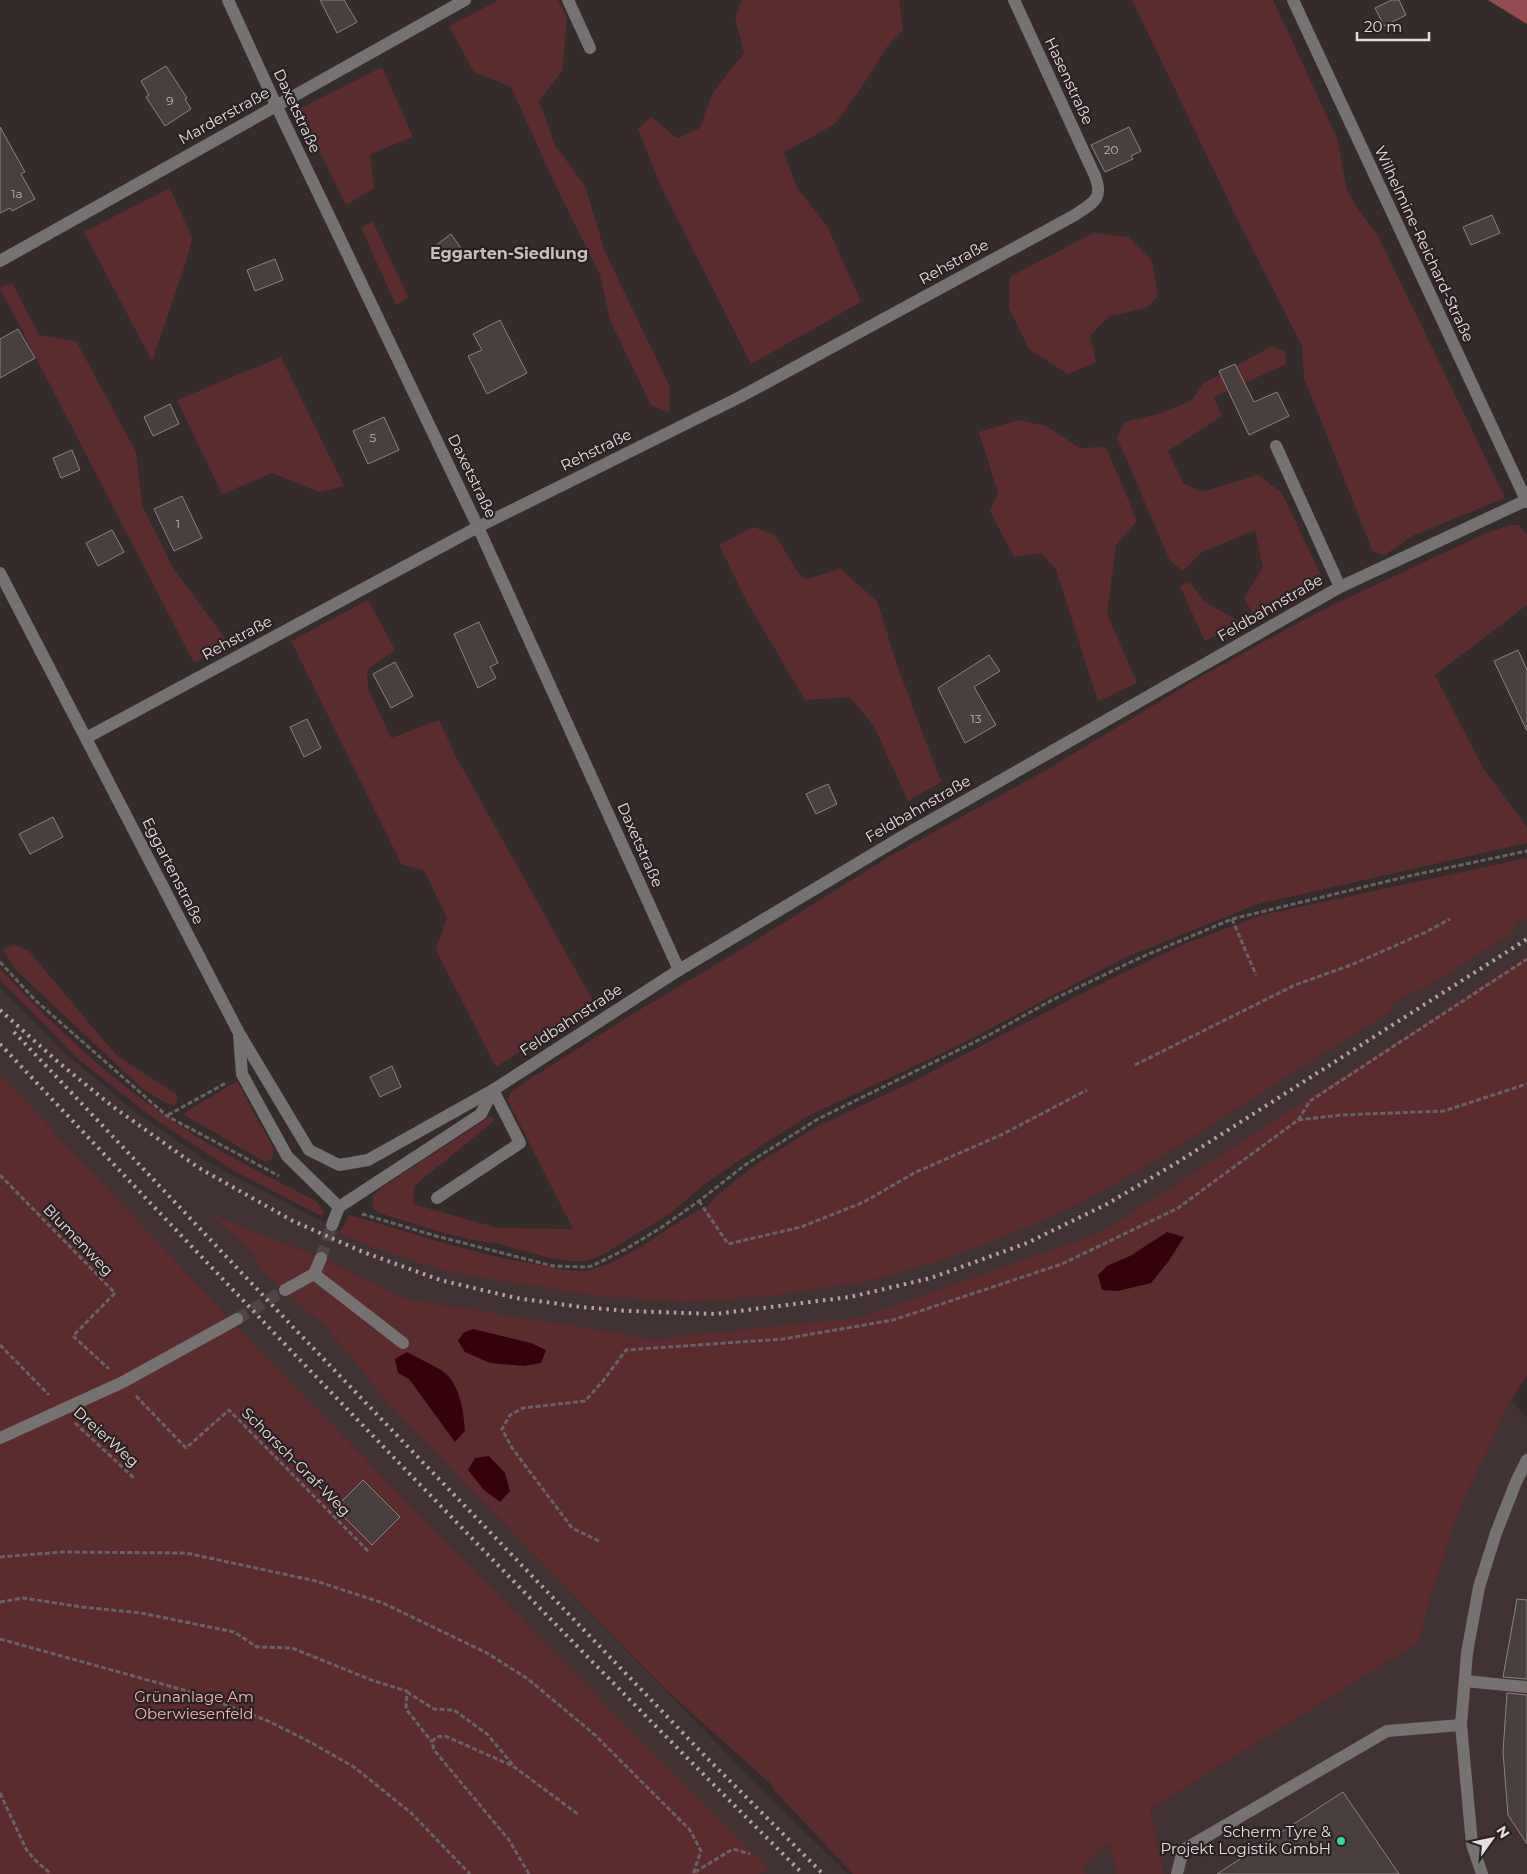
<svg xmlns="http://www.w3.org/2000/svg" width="1527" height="1874" font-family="Montserrat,sans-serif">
	<rect width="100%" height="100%" fill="#342b2b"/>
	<!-- built -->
	<g fill="#423333">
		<path d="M 1519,919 L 1527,921 L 1527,956 L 1102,1232 L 861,1317 L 654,1339 L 407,1299 L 327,1260 L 213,1216 L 256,1257 L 259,1268 L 326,1327 L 397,1414 L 762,1790 L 848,1874 L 760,1874 L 769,1868 L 597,1696 L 263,1354 L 0,1074 L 0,987 L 66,1054 L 135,1112 L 208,1162 L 365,1244 L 477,1277 L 596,1296 L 686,1302 L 774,1296 L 859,1283 L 1028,1227 L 1081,1203 L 1148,1165 L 1391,1011 L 1392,1005 L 1417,990 L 1423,990 L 1512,933 L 1514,922 Z"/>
		<path d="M 1511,1400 L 1527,1418 L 1527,1874 L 1164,1874 L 1150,1809 L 1418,1643 L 1428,1606 L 1458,1512 Z"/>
		<path d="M 1108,1841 L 1117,1874 L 1086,1874 L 1084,1865 Z"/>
	</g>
	<!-- green -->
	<g fill="#5b2c2f">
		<path d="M 499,0 L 558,0 L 567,17 L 562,71 L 539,101 L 555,145 L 585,186 L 605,252 L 670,387 L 669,413 L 651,405 L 610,320 L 600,275 L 556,186 L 511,87 L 474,72 L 449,26 Z"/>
		<path d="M 742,0 L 899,0 L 903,30 L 888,45 L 861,88 L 835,124 L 784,152 L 797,188 L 828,228 L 861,302 L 751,364 L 660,184 L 638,129 L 651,117 L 677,138 L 700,128 L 712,94 L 744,53 L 735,17 Z"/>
		<path d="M 1132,0 L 1273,0 L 1337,138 L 1347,190 L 1359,211 L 1377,234 L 1505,498 L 1412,536 L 1385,555 L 1373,552 L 1304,378 L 1302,346 L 1236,216 Z"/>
		<path d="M 382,67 L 413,137 L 370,154 L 374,188 L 346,205 L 299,109 Z"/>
		<path d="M 170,188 L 192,238 L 186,262 L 152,361 L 84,232 Z"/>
		<path d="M 373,222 L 408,297 L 396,305 L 361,227 Z"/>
		<path d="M 1093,233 L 1128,237 L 1152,261 L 1158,297 L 1145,308 L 1109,316 L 1090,336 L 1096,362 L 1068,374 L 1029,349 L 1009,308 L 1010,277 Z"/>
		<path d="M 12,283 L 39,335 L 76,341 L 136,452 L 142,505 L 173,568 L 229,644 L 194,663 L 0,288 Z"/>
		<path d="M 1272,346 L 1285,352 L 1286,364 L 1214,397 L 1222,416 L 1168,451 L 1183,483 L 1202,492 L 1258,475 L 1282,493 L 1324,582 L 1255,617 L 1244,598 L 1263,568 L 1255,530 L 1202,552 L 1183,571 L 1170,561 L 1117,437 L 1125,422 L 1158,414 L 1191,401 L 1204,383 Z"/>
		<path d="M 281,357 L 344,486 L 319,492 L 272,473 L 222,494 L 177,400 Z"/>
		<path d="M 1019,420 L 1046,426 L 1080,448 L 1106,447 L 1137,521 L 1116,545 L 1107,614 L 1137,683 L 1098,701 L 1056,569 L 1041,553 L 1014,557 L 990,511 L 998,493 L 979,432 Z"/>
		<path d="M 1510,525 L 1519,525 L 1527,535 L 1527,605 L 1435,675 L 1484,770 L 1527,827 L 1527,843 L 1258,904 L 1124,958 L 959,1045 L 808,1116 L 767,1142 L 703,1185 L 671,1213 L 604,1254 L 586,1261 L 568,1261 L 546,1257 L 499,1244 L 472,1240 L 434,1230 L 379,1213 L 373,1208 L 373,1196 L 384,1186 L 491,1116 L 495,1120 L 414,1186 L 413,1204 L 498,1228 L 573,1229 L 507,1099 L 511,1093 L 522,1084 L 626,1018 L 737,952 L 887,858 L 1048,769 L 1200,677 L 1318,612 L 1486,533 Z"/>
		<path d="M 754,527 L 776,536 L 798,573 L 806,579 L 840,569 L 877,601 L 898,668 L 941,782 L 908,801 L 874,726 L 850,697 L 805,700 L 747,602 L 719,545 Z"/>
		<path d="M 1190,582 L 1205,602 L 1242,623 L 1205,641 L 1180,586 Z"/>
		<path d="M 368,600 L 395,650 L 367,670 L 368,689 L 391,738 L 439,720 L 455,755 L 594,1003 L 496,1067 L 436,950 L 447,918 L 424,870 L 402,865 L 291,641 Z"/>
		<path d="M 1527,858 L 1527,921 L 1519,919 L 1515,922 L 1512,933 L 1423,990 L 1417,990 L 1392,1005 L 1391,1011 L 1148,1165 L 1081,1203 L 1028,1227 L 937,1262 L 859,1283 L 774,1296 L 686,1302 L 596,1296 L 477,1277 L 446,1271 L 365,1244 L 340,1232 L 349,1215 C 413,1233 475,1255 541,1265 C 556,1268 574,1273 590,1270 C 626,1261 658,1234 690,1215 L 709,1205 L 717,1196 L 742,1175 L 764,1159 L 820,1125 L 908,1084 L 1108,980 L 1187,943 L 1262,915 Z"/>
		<path d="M 13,945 L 28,950 L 116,1055 L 176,1094 L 178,1099 L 175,1105 L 166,1103 L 143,1089 L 17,971 L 3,950 Z"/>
		<path d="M 1527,956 L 1527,1376 L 1511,1400 L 1458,1512 L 1428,1606 L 1418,1643 L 1150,1809 L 1164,1874 L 1117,1874 L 1108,1842 L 1084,1865 L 1086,1874 L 853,1874 L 774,1790 L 770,1783 L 666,1690 L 397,1414 L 326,1327 L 259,1268 L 256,1257 L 212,1215 L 327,1260 L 407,1299 L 654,1339 L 861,1317 L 1102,1232 Z"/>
		<path d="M 0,968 C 56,1030 124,1092 196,1136 C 234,1160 276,1180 316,1201 L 325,1213 L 321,1216 L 234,1171 L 156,1120 L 78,1059 L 0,980 Z"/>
		<path d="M 0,1074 L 263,1354 L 597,1696 L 769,1868 L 760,1874 L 0,1874 Z"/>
		<path d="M 237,1081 L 274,1149 L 272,1159 L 265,1162 L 183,1114 Z"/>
	</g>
	<!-- forest -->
	<path fill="#954c50" d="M 1488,0 L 1527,0 L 1527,24 Z"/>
	<!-- water -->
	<g fill="#34020a">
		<path d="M 1167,1232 L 1184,1237 L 1168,1262 L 1151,1283 L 1118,1291 L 1102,1290 L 1098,1275 L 1107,1266 L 1130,1256 Z"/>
		<path d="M 473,1329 L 531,1343 L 546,1350 L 541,1363 L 524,1366 L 490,1363 L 465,1352 L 458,1341 L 463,1333 Z"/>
		<path d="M 407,1352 C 419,1359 434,1365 445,1373 C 460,1386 464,1413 465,1431 L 455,1442 L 409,1379 L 398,1373 L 395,1359 Z"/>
		<path d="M 489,1456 L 505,1473 L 510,1491 L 500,1502 L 484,1490 L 468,1470 L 475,1458 Z"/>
	</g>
	<!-- building -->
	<g fill="#483f3f" stroke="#8d8383">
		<path d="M 320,0 L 344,0 L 357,22 L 337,33 Z"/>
		<path d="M 1392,0 L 1399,0 L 1406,15 L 1384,26 L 1375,8 Z"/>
		<path d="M 166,66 L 187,98 L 185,99 L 191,109 L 165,126 L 146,97 L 149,95 L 141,81 Z"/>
		<path d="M 0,127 L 25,172 L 21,174 L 35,199 L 12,211 L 10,208 L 0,213 Z"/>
		<path d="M 1129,127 L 1141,151 L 1131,156 L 1133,159 L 1105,172 L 1091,145 Z"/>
		<path d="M 1492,215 L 1500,233 L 1471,245 L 1463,227 Z"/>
		<path d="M 451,234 L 463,251 L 446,263 L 435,246 Z"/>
		<path d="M 275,259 L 283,280 L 255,291 L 247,270 Z"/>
		<path d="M 500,320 L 527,373 L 487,394 L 468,356 L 482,350 L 473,334 Z"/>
		<path d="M 18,329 L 35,358 L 0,378 L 0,339 Z"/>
		<path d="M 1235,364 L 1254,402 L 1277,392 L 1289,416 L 1249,435 L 1219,371 Z"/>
		<path d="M 170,404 L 179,424 L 153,436 L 144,417 Z"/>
		<path d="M 384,417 L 399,450 L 368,464 L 353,431 Z"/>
		<path d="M 72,450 L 80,470 L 61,478 L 53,458 Z"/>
		<path d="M 182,496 L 202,538 L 174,551 L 154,509 Z"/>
		<path d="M 112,530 L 124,552 L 98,566 L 86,543 Z"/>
		<path d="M 479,622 L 498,663 L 490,667 L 496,678 L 478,688 L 454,634 Z"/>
		<path d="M 1518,650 L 1527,670 L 1527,731 L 1494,661 Z"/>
		<path d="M 989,655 L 1000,671 L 974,687 L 996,725 L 965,743 L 938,688 Z"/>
		<path d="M 395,662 L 413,696 L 391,708 L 373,674 Z"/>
		<path d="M 307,719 L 321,748 L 304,757 L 290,727 Z"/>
		<path d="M 828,784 L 837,804 L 816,814 L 806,794 Z"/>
		<path d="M 53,817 L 63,837 L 30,854 L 19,834 Z"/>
		<path d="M 392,1066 L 401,1087 L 380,1097 L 370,1077 Z"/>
		<path d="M 363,1480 L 400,1517 L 372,1545 L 335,1508 Z"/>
		<path d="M 1517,1599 L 1527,1600 L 1527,1679 L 1503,1677 Z"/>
		<path d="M 1507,1693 L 1527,1695 L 1527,1844 L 1508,1815 L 1503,1752 Z"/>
		<path d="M 1343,1792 L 1399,1874 L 1217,1874 Z"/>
	</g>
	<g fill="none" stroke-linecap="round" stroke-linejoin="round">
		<!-- minor-tunnel -->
		<g stroke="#4e4646" stroke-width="12" stroke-dasharray="12 6" stroke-linecap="butt">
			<path d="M 321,1258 L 332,1225"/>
			<path d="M 237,1319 L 285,1290"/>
		</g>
		<!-- path -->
		<g stroke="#6b6363" stroke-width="3" stroke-dasharray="5 2.5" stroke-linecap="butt">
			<path d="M 1232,919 L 1256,975"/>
			<path d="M 0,962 L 35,1000 L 167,1116 L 279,1176"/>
			<path d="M 1135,1065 L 1295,985 L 1351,965 L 1424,933 L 1450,919"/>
			<path d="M 168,1115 L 226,1083"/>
			<path d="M 1298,1120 L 1310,1101 L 1527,959"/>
			<path d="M 0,1175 L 115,1293 L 73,1336 L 109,1369"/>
			<path d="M 699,1201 L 728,1244 L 801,1227 L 864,1202 L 914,1173 L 1003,1134 L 1087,1090"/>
			<path d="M 362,1214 L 436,1236 L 553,1266 L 585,1267 L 592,1266 L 626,1249 L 662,1227 L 699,1201 L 745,1165 L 818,1119 L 991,1034 L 1052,1000 L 1135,960 L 1232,919 L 1409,876 L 1527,851"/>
			<path d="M 0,1345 L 49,1395"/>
			<path d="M 136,1396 L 186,1448 L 229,1410 L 369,1552"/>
			<path d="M 75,1423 L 135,1479"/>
			<path d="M 599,1541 L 572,1528 L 512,1448 L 502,1429 L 510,1415 L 523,1408 L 585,1401 L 603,1381 L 626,1350 L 783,1339 L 893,1320 L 1062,1264 L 1178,1208 L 1298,1120 L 1341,1115 L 1444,1111 L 1527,1084"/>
			<path d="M 0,1557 L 62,1552 L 186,1553 L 316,1581 L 383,1603 L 487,1653 L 528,1679 L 595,1735 L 690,1830 L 701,1851 L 693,1874"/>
			<path d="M 0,1602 L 23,1598 L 82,1607 L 141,1613 L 234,1632 L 257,1647 L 292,1648 L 374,1681 L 407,1691 L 406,1709 L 432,1742"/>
			<path d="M 0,1639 L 191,1692 L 266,1720 L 310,1742 L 354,1767 L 410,1812 L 470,1874"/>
			<path d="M 407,1692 L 434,1709 L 454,1710 L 487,1734 L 513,1765"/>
			<path d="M 0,1793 L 26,1849 L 34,1859 L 51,1874"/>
			<path d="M 695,1872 L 733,1849 L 750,1854"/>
			<path d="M 529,1874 L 509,1840 L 434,1750 L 432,1742 L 436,1737 L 445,1736 L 513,1766 L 579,1815"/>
		</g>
		<!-- minor -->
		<g stroke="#777272" stroke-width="12">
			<path d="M 228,0 L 276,105 L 478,527 L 679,970"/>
			<path d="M 568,0 L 590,48"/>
			<path d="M 1293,0 L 1527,502"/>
			<path d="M 0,261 L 465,0"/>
			<path d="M 1276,446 L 1340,587"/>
			<path d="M 0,573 L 239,1033 L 309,1150 L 339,1165 L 368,1160 L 493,1090 L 679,970 L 905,835 L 1340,587 L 1527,500"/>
			<path d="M 86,738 L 478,527 L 740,397 L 1075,215 C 1093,202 1104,200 1095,176 L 1014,0"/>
			<path d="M 239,1035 L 242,1074 L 287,1156 L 339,1207"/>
			<path d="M 437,1198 L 520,1143 L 493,1090"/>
			<path d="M 332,1225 L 339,1207 L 481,1114 L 493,1090"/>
			<path d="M 314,1274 L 403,1343"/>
			<path d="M 285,1290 L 314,1274 L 321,1258"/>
			<path d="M 0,1438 L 123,1382 L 237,1319"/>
			<path d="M 1465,1681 L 1527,1687"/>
			<path d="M 1177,1874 L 1183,1850 L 1387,1731 L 1461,1725"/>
			<path d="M 1482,1874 L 1472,1844 L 1461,1725 L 1467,1653 L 1479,1587 L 1496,1533 L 1516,1482 L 1527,1460"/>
		</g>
		<!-- rail -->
		<g stroke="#aca5a5" stroke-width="4" stroke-dasharray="2.5 5" stroke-linecap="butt">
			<path d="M 0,1010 L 58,1062 L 112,1106 L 199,1168 L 293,1221 L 363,1252 L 440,1280 L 516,1298 L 581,1307 L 628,1311 L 715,1314 L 850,1297 L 931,1278 L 1027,1243 L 1107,1204 L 1178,1162 L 1527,939"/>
			<path d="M 14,1032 L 291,1325 L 704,1755 L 823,1874"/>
			<path d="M 0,1044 C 264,1324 530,1602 803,1874"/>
		</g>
	</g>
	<!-- markers -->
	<circle fill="#3bd4a4" stroke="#2a2222" stroke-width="2" cx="1341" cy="1841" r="5"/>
	<g text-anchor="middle" stroke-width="4.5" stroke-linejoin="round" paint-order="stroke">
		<!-- number labels -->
		<g font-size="12" fill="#bdb6b6">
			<text x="170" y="105">9</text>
			<text x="1111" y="154">20</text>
			<text x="17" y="198">1a</text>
			<text x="373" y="442">5</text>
			<text x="178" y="528">1</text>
			<text x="976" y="723">13</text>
		</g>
		<!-- street labels -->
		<g font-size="15" fill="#e4dede" stroke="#2a2222">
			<text transform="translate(1069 81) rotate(65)" y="5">Hasenstraße</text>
			<text transform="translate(297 111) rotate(65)" y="5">Daxetstraße</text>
			<text transform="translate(224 116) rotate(-29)" y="5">Marderstraße</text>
			<text transform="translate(1424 244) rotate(65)" y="5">Wilhelmine-Reichard-Straße</text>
			<text transform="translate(954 262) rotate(-29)" y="5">Rehstraße</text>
			<text transform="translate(596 450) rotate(-26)" y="5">Rehstraße</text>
			<text transform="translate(472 476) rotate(64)" y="5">Daxetstraße</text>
			<text transform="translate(1270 608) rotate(-30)" y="5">Feldbahnstraße</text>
			<text transform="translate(237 638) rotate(-28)" y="5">Rehstraße</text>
			<text transform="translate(918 809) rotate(-30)" y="5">Feldbahnstraße</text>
			<text transform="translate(640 845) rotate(66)" y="5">Daxetstraße</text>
			<text transform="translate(173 871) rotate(63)" y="5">Eggartenstraße</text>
			<text transform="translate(571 1020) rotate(-33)" y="5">Feldbahnstraße</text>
			<text transform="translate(78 1240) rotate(46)" y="5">Blumenweg</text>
			<text transform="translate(106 1437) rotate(42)" y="5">DreierWeg</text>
			<text transform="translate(296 1462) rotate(45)" y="5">Schorsch-Graf-Weg</text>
		</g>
		<!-- park labels -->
		<g font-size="15" fill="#f6b4b5" stroke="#2a2222">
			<text x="194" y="1702">Grünanlage Am<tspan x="194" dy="17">Oberwiesenfeld</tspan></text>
		</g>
		<!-- poi labels -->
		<g font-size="15" fill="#e4dede" stroke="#2a2222" text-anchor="end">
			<text x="1331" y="1837">Scherm Tyre &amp;<tspan x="1331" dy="17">Projekt Logistik GmbH</tspan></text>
		</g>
		<!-- neighbourhood labels -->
		<g font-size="16" font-weight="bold" fill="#c8bdbd" stroke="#2a2222">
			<text x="509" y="259">Eggarten-Siedlung</text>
		</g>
	</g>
	<!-- north arrow -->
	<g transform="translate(1492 1839) rotate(57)" stroke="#2a2222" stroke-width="4" paint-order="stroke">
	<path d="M0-4L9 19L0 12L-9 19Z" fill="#e4dede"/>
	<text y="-8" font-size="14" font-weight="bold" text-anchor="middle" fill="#e4dede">N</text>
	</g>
	<!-- scale -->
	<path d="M1357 32v8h72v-8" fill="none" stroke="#e4dede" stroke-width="2.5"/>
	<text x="1364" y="32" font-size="15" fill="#e4dede" stroke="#2a2222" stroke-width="4" paint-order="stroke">20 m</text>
</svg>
